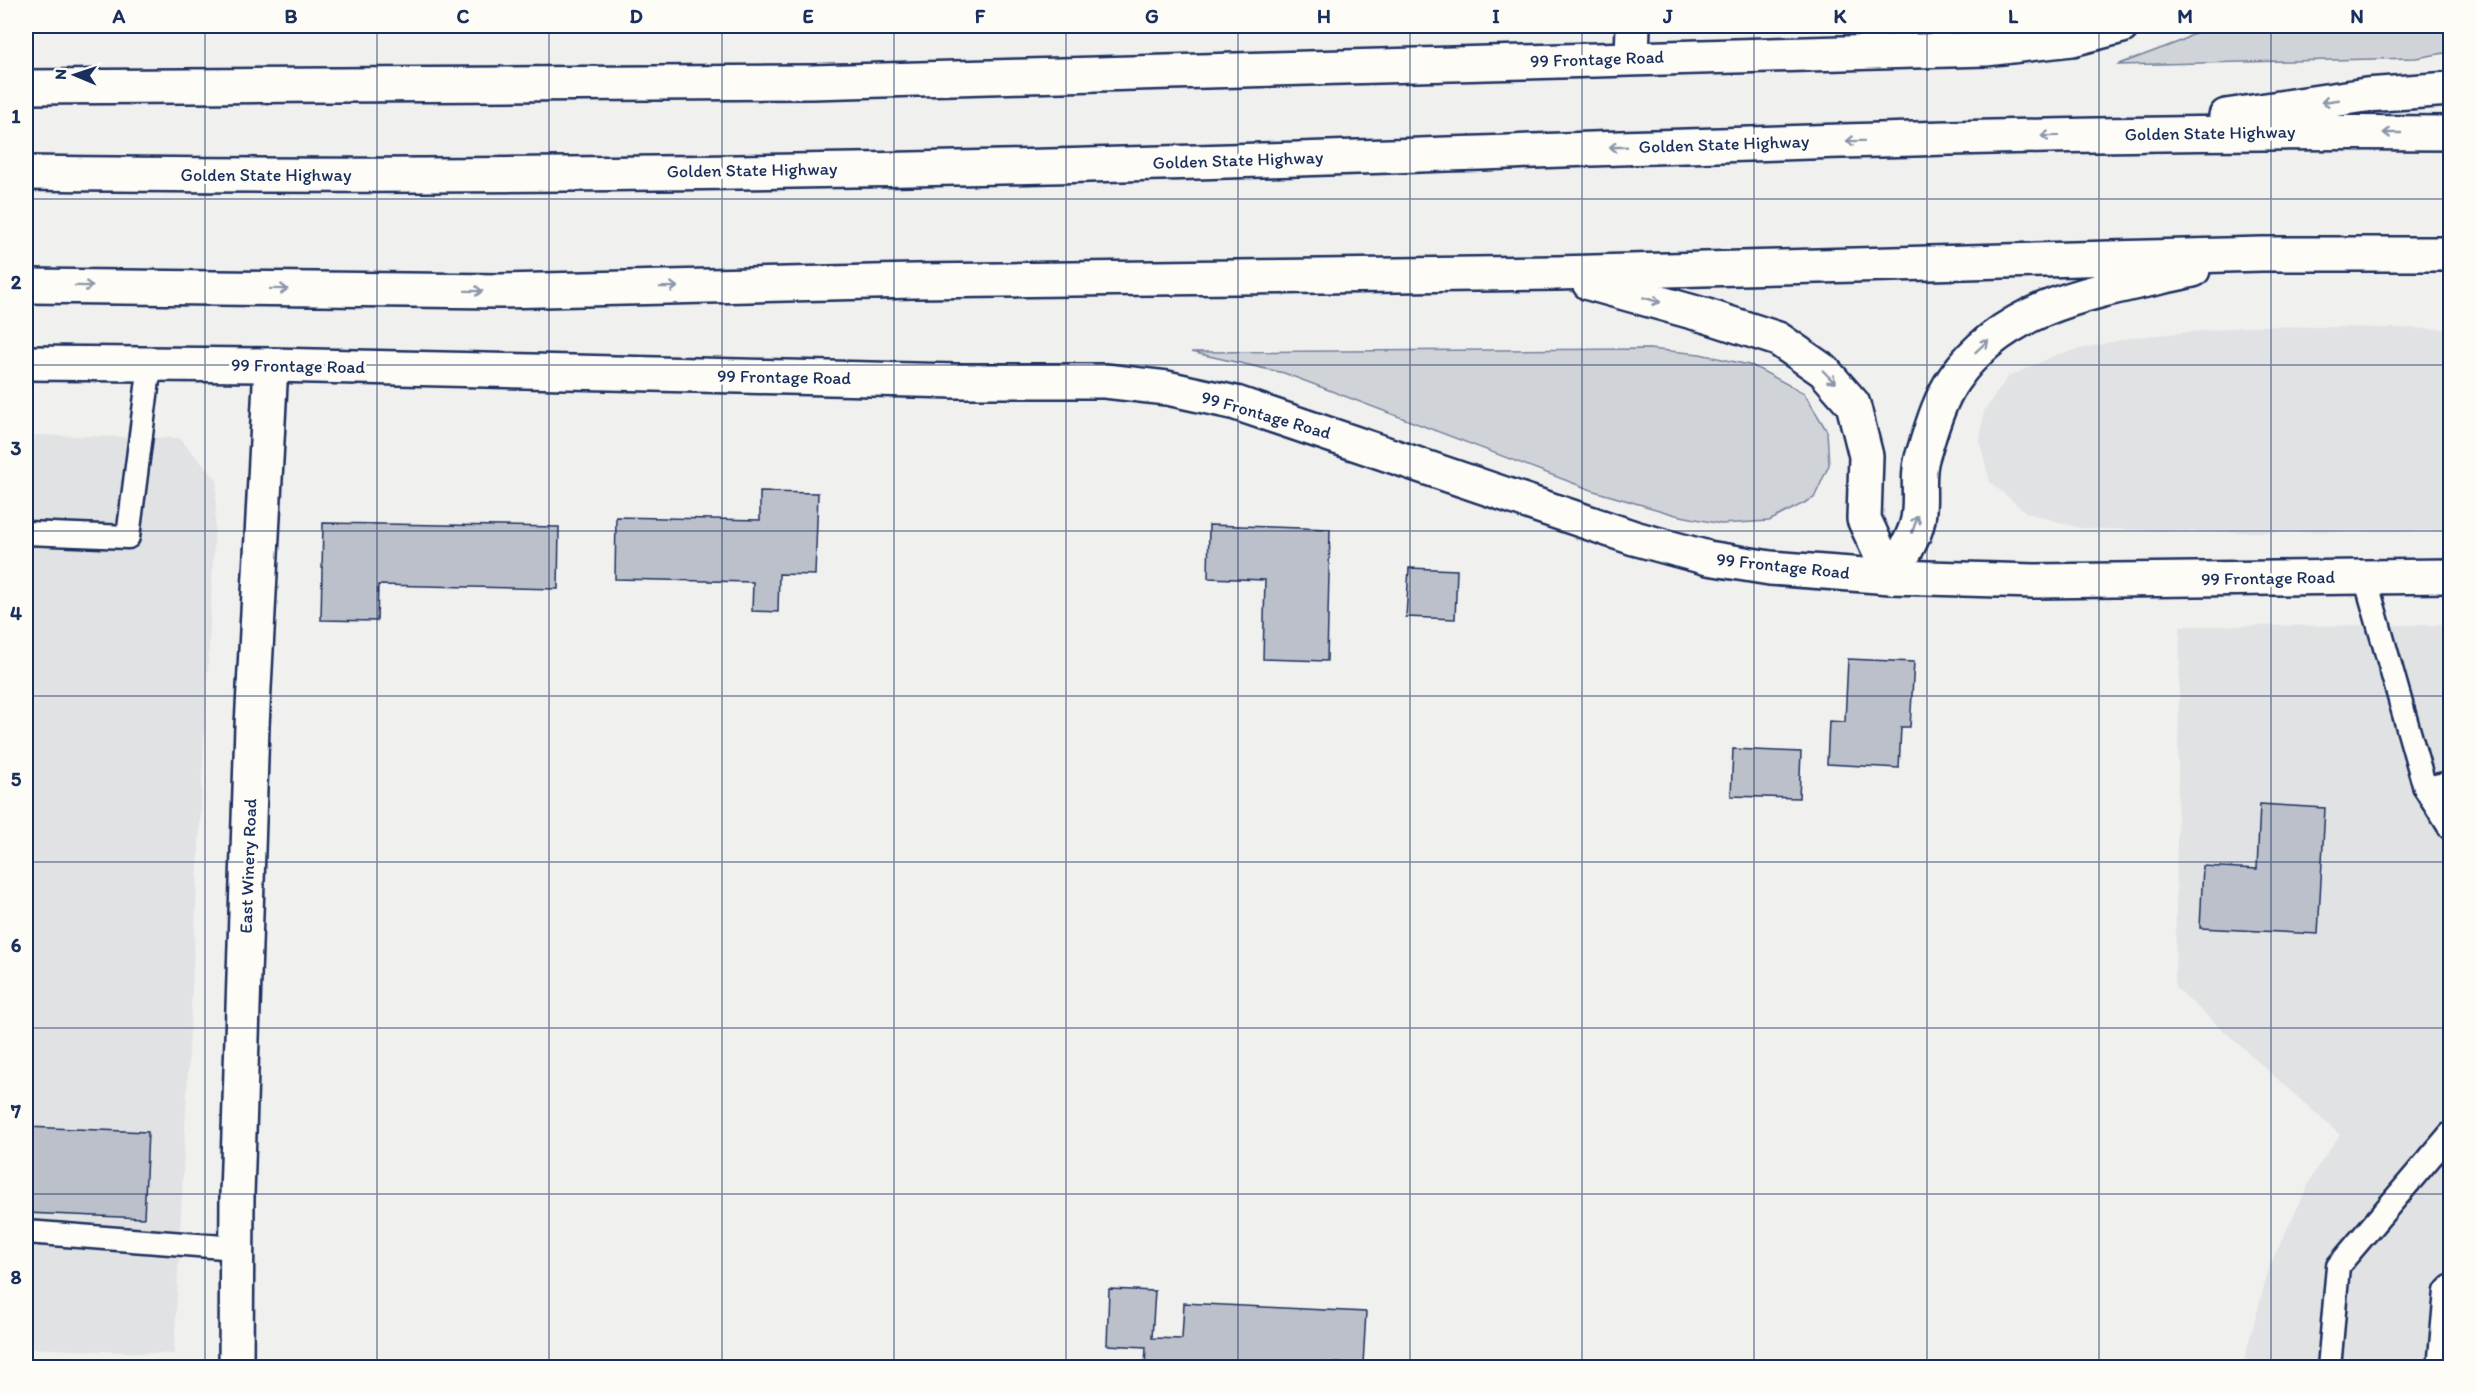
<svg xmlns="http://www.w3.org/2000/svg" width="2476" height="1393" font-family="Itim,sans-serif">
	<rect width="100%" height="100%" fill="#f0f0ee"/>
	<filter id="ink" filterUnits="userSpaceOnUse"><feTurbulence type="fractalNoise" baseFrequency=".0167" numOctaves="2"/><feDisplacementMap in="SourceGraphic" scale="12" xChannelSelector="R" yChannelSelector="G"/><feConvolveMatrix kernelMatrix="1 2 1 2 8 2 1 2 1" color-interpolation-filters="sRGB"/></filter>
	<g filter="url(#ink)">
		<!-- built -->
		<g fill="#e0e2e3">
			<path d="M 2256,326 L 2450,329 L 2450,531 L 2209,532 L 2080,528 L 2027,513 L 1990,482 L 1980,443 L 1984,411 L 2008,377 L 2058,354 L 2135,337 Z"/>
			<path d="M 26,435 L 179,438 L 217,480 L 174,1354 L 26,1348 Z"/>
			<path d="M 2450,625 L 2450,1367 L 2242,1367 L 2270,1265 L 2316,1169 L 2340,1135 L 2175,987 L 2180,626 Z"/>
		</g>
		<!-- green -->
		<g fill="#d0d3d8" stroke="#76819b" stroke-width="1.5">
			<path d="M 2207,26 L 2450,26 L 2450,52 L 2416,58 L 2117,65 L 2181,41 Z"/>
			<path d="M 1649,349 L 1700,354 L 1753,366 L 1804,393 L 1827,431 L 1829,465 L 1814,498 L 1769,521 L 1721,524 L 1676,515 L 1594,491 L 1284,373 L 1191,352 Z"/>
		</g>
		<!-- building -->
		<g fill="#bbc0ca" stroke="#1b2f5e" stroke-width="1.5">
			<path d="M 760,492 L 818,493 L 815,575 L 779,574 L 778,612 L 752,611 L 753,582 L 615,579 L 616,517 L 760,520 Z"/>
			<path d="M 323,523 L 559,527 L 558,589 L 378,585 L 377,621 L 321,620 Z"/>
			<path d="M 1209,525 L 1330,529 L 1327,661 L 1263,659 L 1265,580 L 1208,578 Z"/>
			<path d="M 1409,568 L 1457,570 L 1455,619 L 1406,617 Z"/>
			<path d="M 1848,659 L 1914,662 L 1910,727 L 1901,727 L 1899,768 L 1827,764 L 1829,721 L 1845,722 Z"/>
			<path d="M 1733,749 L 1801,752 L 1799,798 L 1731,796 Z"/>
			<path d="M 2260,804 L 2325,808 L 2318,934 L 2200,928 L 2203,866 L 2257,869 Z"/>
			<path d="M 26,1127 L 148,1132 L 144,1218 L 26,1213 Z"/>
			<path d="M 1109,1289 L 1155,1291 L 1152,1338 L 1182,1339 L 1184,1303 L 1366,1312 L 1363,1364 L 1309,1362 L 1308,1368 L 1145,1368 L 1146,1347 L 1107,1345 Z"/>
		</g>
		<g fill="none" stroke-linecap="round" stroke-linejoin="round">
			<!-- service casing -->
			<g stroke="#1b2f5e" stroke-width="27">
				<g id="service">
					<path d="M 1904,51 L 1905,26"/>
					<path d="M 26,533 L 128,537 L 150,364"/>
					<path d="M 2365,577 L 2425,788 L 2450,783"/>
					<path d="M 2425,788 L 2450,828"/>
					<path d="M 26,1232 L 237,1248"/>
					<path d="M 2329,1368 L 2338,1266 L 2450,1134"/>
					<path d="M 2439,1368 L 2446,1291 L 2450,1287"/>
				</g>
			</g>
			<!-- minor casing -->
			<g stroke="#1b2f5e" stroke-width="38">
				<g id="minor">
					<path d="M 1632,58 L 1633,26"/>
					<path d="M 236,1368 L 237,1195 L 252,726 L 271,365"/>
				</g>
			</g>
			<!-- tertiary casing -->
			<g stroke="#1b2f5e" stroke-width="38">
				<g id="tertiary">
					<path d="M 26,87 L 812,82 L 1986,49 L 2072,39 L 2122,26"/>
					<path d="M 26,363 L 271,365 L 956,381 L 1105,381 L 1167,388 L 1236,403 L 1634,538 L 1708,558 L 1770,568 L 1891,577 L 2035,581 L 2450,576"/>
				</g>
			</g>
			<!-- motorway casing -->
			<g stroke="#1b2f5e" stroke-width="38">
				<g id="motorway">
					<path d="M 2226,116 L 2366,95 L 2450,89"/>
					<path d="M 26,173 C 367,178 708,174 1049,166 C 1516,155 1983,129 2450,133"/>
					<path d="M 1589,283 L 1707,316 L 1778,339 L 1824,371 L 1853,404 L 1866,456 L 1864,519 L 1891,577"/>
					<path d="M 26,286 L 501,291 L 915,281 L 1556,273 L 2262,254 L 2450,254"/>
					<path d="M 1891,577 C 1900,559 1915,538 1918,519 C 1922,498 1916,475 1923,455 C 1931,430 1939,400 1954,379 C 2008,300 2107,290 2193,270"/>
				</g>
			</g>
			<!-- service -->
			<use href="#service" stroke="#fdfcf7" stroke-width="22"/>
			<!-- minor -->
			<use href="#minor" stroke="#fdfcf7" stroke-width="33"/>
			<!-- tertiary -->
			<use href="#tertiary" stroke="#fdfcf7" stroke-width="33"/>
			<!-- motorway -->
			<use href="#motorway" stroke="#fdfcf7" stroke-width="33"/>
		</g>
		<!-- one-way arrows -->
		<defs><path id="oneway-shaft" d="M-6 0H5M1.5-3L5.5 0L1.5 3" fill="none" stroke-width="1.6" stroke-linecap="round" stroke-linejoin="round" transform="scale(1.5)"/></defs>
		<g stroke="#8c96aa">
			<use href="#oneway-shaft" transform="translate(2330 101) rotate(172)"/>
			<use href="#oneway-shaft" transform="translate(2392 133) rotate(-180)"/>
			<use href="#oneway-shaft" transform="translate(2050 136) rotate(179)"/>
			<use href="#oneway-shaft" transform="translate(1855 141) rotate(179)"/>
			<use href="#oneway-shaft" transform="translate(1618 147) rotate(178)"/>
			<use href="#oneway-shaft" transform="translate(84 286) rotate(1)"/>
			<use href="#oneway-shaft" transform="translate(669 287) rotate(-1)"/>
			<use href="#oneway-shaft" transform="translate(279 289) rotate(1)"/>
			<use href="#oneway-shaft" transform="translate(474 291) rotate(1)"/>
			<use href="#oneway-shaft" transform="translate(1652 300) rotate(16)"/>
			<use href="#oneway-shaft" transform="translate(1982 346) rotate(-43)"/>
			<use href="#oneway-shaft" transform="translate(1829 377) rotate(46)"/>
			<use href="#oneway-shaft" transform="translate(1915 524) rotate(-71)"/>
		</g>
	</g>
	<!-- grid -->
	<path fill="none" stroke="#1b2f5e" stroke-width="1.5" stroke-opacity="0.55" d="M 205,26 L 205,1368M 377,26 L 377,1368M 549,26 L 549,1368M 722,26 L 722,1368M 894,26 L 894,1368M 1066,26 L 1066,1368M 1238,26 L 1238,1368M 1410,26 L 1410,1368M 1582,26 L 1582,1368M 1754,26 L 1754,1368M 1927,26 L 1927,1368M 2099,26 L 2099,1368M 2271,26 L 2271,1368M 26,199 L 2450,199M 26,365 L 2450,365M 26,531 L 2450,531M 26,696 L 2450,696M 26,862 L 2450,862M 26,1028 L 2450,1028M 26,1194 L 2450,1194"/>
	<g text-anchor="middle" stroke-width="6" stroke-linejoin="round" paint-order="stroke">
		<!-- street labels -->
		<g font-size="18" fill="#1b2f5e" stroke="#fdfcf7">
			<text transform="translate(1597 59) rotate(-2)" y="6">99 Frontage Road</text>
			<text transform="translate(2210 133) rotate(-1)" y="6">Golden State Highway</text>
			<text transform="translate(1724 144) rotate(-2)" y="6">Golden State Highway</text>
			<text transform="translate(1238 160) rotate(-2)" y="6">Golden State Highway</text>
			<text transform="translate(752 170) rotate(-1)" y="6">Golden State Highway</text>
			<text x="266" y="181">Golden State Highway</text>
			<text transform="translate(298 366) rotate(1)" y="6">99 Frontage Road</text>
			<text transform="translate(784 377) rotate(1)" y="6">99 Frontage Road</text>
			<text transform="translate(1266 415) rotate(16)" y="6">99 Frontage Road</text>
			<text transform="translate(1783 566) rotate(6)" y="6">99 Frontage Road</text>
			<text transform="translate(2268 578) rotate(-1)" y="6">99 Frontage Road</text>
			<text transform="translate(248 866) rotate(-88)" y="6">East Winery Road</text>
		</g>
	</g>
	<!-- margin -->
	<rect width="2476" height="1393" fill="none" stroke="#fdfcf7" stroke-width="66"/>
	<!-- north arrow -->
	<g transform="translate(75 75) rotate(272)" stroke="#fdfcf7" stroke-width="4.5" paint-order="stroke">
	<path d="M0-4.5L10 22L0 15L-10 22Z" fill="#1b2f5e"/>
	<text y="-9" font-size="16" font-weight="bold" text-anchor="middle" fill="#1b2f5e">N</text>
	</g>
	<rect x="33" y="33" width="2410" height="1327" fill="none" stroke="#1b2f5e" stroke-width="2"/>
	<g font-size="20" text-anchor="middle" font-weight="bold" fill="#1b2f5e">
		<text x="119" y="23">A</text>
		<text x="291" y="23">B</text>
		<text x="463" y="23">C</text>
		<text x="636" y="23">D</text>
		<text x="808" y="23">E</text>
		<text x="980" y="23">F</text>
		<text x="1152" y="23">G</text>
		<text x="1324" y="23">H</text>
		<text x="1496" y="23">I</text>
		<text x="1668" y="23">J</text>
		<text x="1840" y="23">K</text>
		<text x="2013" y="23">L</text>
		<text x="2185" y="23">M</text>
		<text x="2357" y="23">N</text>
		<text x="16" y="123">1</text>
		<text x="16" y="289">2</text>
		<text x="16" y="455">3</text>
		<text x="16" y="620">4</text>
		<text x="16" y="786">5</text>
		<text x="16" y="952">6</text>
		<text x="16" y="1118">7</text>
		<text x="16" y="1284">8</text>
	</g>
</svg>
